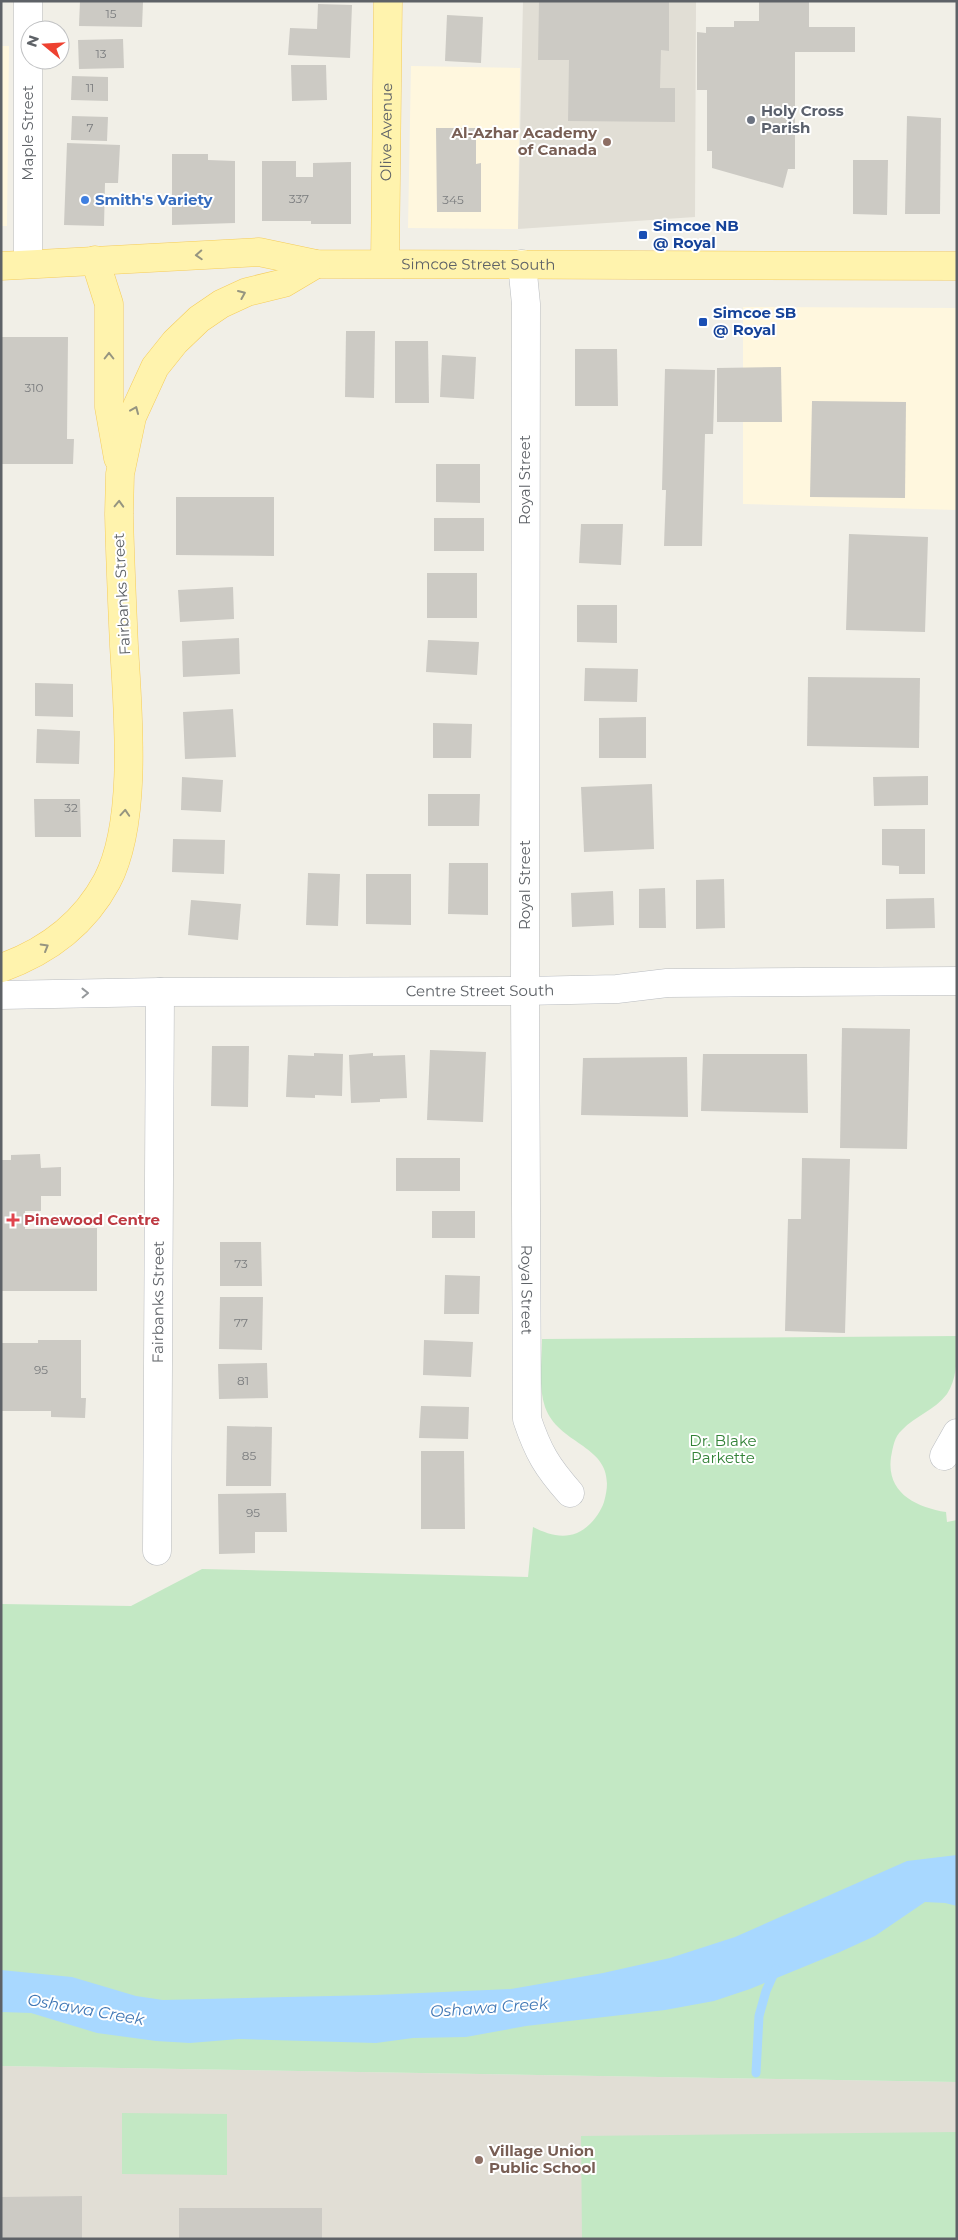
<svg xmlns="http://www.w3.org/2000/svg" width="958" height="2240" font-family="Montserrat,sans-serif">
	<rect width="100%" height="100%" fill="#f1efe7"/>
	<!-- commercial -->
	<g fill="#fff7de">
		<path d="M 1,46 L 9,46 L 7,226 L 1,226 Z"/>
		<path d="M 411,66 L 520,68 L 518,229 L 408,228 Z"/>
		<path d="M 743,307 L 957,308 L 957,510 L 743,504 Z"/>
	</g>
	<!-- education -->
	<g fill="#e1ded5">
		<path d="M 523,1 L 696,1 L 695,217 L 518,229 Z"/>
		<path d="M 1,2066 L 957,2082 L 957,2239 L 1,2239 Z"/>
	</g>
	<!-- green -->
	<g fill="#c3e8c4">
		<path d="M 957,1336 C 957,1356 958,1377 947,1394 C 935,1410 915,1416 902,1430 C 894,1437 893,1447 891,1457 C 886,1493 916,1507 946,1512 L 947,1522 L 957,1520 L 957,2082 L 1,2066 L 1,1604 L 131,1606 L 202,1569 L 528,1577 L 533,1527 C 547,1534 562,1539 577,1533 C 589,1528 600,1514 604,1502 C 621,1444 560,1449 545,1407 C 538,1386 542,1361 542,1339 Z"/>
		<path d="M 122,2113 L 227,2114 L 227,2175 L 122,2174 Z"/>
		<path d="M 957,2132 L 957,2239 L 582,2239 L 581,2136 Z"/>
	</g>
	<!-- water -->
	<path fill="#a8d8ff" d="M 957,1855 L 957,1906 L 945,1903 L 925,1902 L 875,1936 L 840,1952 L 750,1989 L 714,2001 L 665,2010 L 526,2026 L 466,2037 L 413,2038 L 376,2043 L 239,2039 L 190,2043 L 156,2041 L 97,2033 L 31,2013 L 1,2012 L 1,1970 L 72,1977 L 136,1996 L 163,2000 L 375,1995 L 511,1989 L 603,1973 L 670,1958 L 735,1937 L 907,1861 Z"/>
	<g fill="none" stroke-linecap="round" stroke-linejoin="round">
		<!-- stream -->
		<path stroke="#a8d8ff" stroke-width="9" d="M 756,2073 L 759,2016 L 766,1991 L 776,1969"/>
	</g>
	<!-- building -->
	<g fill="#cccac4">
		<path d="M 80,1 L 143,2 L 142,27 L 79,26 Z"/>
		<path d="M 539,1 L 669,1 L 669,51 L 661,50 L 660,88 L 675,88 L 675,122 L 568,121 L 569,60 L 538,60 Z"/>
		<path d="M 759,1 L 809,1 L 809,27 L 855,27 L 855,52 L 795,52 L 795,169 L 788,169 L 783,188 L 712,168 L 712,151 L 707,151 L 707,90 L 697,90 L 697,32 L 706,33 L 706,27 L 734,27 L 734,21 L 759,21 Z"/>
		<path d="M 318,4 L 352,5 L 350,58 L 288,55 L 290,28 L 317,29 Z"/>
		<path d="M 447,15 L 483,17 L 481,63 L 445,61 Z"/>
		<path d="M 123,39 L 124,68 L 79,69 L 78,40 Z"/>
		<path d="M 291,65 L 326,65 L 327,100 L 292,101 Z"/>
		<path d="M 72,76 L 108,77 L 108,101 L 71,100 Z"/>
		<path d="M 72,116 L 108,117 L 107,141 L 71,140 Z"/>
		<path d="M 907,116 L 941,118 L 940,214 L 905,214 Z"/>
		<path d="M 436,128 L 476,128 L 476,164 L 481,163 L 481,212 L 437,212 Z"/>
		<path d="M 67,143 L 120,145 L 118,183 L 105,183 L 104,226 L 64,225 Z"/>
		<path d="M 172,154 L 208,154 L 208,160 L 235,161 L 235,223 L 172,225 Z"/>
		<path d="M 853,160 L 888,160 L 887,215 L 853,214 Z"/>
		<path d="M 262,161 L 296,161 L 296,177 L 313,177 L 313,163 L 351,162 L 351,224 L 311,224 L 311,221 L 262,221 Z"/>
		<path d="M 346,331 L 375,331 L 374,398 L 345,397 Z"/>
		<path d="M 1,337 L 68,337 L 67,439 L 74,439 L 73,464 L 1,464 Z"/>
		<path d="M 395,341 L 428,341 L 429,403 L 395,403 Z"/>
		<path d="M 575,349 L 617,349 L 618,406 L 575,406 Z"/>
		<path d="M 442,355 L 476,357 L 474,399 L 440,397 Z"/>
		<path d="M 781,367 L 782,422 L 717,422 L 717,368 Z"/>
		<path d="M 665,369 L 715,370 L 713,434 L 705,434 L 702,546 L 664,546 L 666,490 L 662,490 Z"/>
		<path d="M 812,401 L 906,402 L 905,498 L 810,497 Z"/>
		<path d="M 436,464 L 480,464 L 480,503 L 436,502 Z"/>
		<path d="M 176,497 L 274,497 L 274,556 L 176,555 Z"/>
		<rect x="434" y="518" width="50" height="33"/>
		<path d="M 581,524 L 623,524 L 621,565 L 579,563 Z"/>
		<path d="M 849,534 L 928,537 L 925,632 L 846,630 Z"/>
		<rect x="427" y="573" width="50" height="45"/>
		<path d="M 233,587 L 234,619 L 180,622 L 178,590 Z"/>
		<path d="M 577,605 L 617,605 L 617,643 L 577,642 Z"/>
		<path d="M 239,638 L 240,674 L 183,677 L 182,641 Z"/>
		<path d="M 428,640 L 479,642 L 477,675 L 426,672 Z"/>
		<path d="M 585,668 L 638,669 L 637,702 L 584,701 Z"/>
		<path d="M 808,677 L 920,678 L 919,748 L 807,746 Z"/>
		<path d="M 35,683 L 73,684 L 73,717 L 35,716 Z"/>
		<path d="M 233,709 L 236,757 L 185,759 L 183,712 Z"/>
		<path d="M 646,717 L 646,758 L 599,758 L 599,718 Z"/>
		<path d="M 433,723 L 472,724 L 471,758 L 433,758 Z"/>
		<path d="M 37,729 L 80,731 L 79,764 L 36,763 Z"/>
		<path d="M 928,776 L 928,805 L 874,806 L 873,777 Z"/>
		<path d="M 182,777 L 223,780 L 221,812 L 181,810 Z"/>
		<path d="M 652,784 L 654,849 L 584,852 L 581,787 Z"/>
		<path d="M 428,794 L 480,794 L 479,826 L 428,826 Z"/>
		<path d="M 34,799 L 80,799 L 81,837 L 35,837 Z"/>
		<path d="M 882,829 L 925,829 L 925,874 L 899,874 L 899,866 L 882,865 Z"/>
		<path d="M 173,839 L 225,840 L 224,874 L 172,872 Z"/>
		<path d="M 449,863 L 488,863 L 488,915 L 448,914 Z"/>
		<path d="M 308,873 L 340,874 L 338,926 L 306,925 Z"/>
		<path d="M 366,874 L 411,874 L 411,925 L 366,924 Z"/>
		<path d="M 724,879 L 725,928 L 696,929 L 696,880 Z"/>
		<path d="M 665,888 L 666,928 L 639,928 L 639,889 Z"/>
		<path d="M 613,891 L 614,925 L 572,927 L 571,893 Z"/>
		<path d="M 934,898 L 935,928 L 886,929 L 886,899 Z"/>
		<path d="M 191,900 L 241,904 L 238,940 L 188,935 Z"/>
		<path d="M 842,1028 L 910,1029 L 907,1149 L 840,1148 Z"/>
		<path d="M 212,1046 L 249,1046 L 248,1107 L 211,1106 Z"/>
		<path d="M 430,1050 L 486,1052 L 483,1122 L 427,1120 Z"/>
		<path d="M 314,1053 L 343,1054 L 342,1096 L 315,1095 L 315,1098 L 286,1097 L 288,1055 L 314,1056 Z"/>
		<path d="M 373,1053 L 373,1056 L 405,1055 L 407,1098 L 380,1099 L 380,1102 L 351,1103 L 349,1055 Z"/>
		<path d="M 703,1054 L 807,1054 L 808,1113 L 701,1111 Z"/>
		<path d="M 687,1057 L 688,1117 L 581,1115 L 583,1058 Z"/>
		<path d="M 40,1154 L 41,1168 L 61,1167 L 61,1196 L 41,1196 L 41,1211 L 25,1211 L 25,1229 L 97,1228 L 97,1291 L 1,1291 L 1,1160 L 11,1160 L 11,1155 Z"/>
		<rect x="396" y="1158" width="64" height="33"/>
		<path d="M 802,1158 L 850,1159 L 845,1333 L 785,1331 L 788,1219 L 801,1219 Z"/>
		<rect x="432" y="1211" width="43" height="27"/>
		<path d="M 220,1242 L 261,1242 L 262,1286 L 220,1286 Z"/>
		<path d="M 445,1275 L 480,1276 L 479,1314 L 444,1314 Z"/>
		<path d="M 220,1297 L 263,1297 L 262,1350 L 219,1349 Z"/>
		<path d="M 38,1340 L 81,1340 L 81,1398 L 86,1398 L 85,1418 L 51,1417 L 51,1411 L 1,1411 L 1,1343 L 38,1343 Z"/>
		<path d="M 424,1340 L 473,1342 L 471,1377 L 423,1375 Z"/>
		<path d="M 267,1363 L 268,1398 L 219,1399 L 218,1364 Z"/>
		<path d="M 421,1406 L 469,1407 L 468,1439 L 419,1438 Z"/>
		<path d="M 227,1426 L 272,1427 L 271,1486 L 226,1486 Z"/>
		<path d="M 421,1451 L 464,1451 L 465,1529 L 421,1529 Z"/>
		<path d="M 286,1493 L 287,1532 L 255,1532 L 255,1553 L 219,1554 L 218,1494 Z"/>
		<path d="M 82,2196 L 82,2239 L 1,2239 L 1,2197 Z"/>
		<rect x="179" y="2208" width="143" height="31"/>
	</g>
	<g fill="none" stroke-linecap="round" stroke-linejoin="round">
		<!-- minor casing -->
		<g stroke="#b9bcc0" stroke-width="29">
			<g id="minor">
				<path d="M 28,264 L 28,1"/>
				<path id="s1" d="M 522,264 L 526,304 L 525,991 L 527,1419 C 538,1452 547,1467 570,1493"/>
				<path id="s2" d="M 1,995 L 160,992 L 525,991 L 617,989 L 667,983 L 957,981"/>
				<path d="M 944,1456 L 957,1433"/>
				<path id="s3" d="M 157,1551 L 160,992"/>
			</g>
		</g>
		<!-- major casing -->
		<g stroke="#f5cc5b" stroke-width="29">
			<g id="major">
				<path d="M 95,260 L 109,304 L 109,407 L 118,458"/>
				<path id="s4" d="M 385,263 L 388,1"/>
				<path id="s5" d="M 1,266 L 259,252 L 316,264 L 957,266"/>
				<path d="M 1,968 C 46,952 84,924 107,881 C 138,822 128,713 124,646 C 122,602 120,558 119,514 L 120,474 L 132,417 L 155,367 L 175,342 L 199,319 L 221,304 L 247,292 L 284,283 L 316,264"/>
			</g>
		</g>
		<!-- minor -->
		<use href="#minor" stroke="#fff" stroke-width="28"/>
		<!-- major -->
		<use href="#major" stroke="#fff3ad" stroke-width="28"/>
	</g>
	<!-- one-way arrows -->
	<defs><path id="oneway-chevron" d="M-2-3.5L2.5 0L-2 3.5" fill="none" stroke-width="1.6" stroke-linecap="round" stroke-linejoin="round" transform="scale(1.25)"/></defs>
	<g stroke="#969580">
		<use href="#oneway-chevron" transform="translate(199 255) rotate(177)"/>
		<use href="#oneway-chevron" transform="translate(242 294) rotate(-23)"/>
		<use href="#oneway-chevron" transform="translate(109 356) rotate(-90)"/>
		<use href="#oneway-chevron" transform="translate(135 410) rotate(-67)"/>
		<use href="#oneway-chevron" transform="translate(119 504) rotate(-88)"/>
		<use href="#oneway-chevron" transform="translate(125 813) rotate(-86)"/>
		<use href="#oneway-chevron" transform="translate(45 947) rotate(-30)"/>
	</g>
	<use stroke="#96999c" href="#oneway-chevron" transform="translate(85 993) rotate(-1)"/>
	<!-- markers -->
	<circle fill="#6b7280" stroke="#fff" stroke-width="2" cx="751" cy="120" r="5"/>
	<g fill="#8d6e63" stroke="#fff" stroke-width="2">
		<circle cx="607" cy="142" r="5"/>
		<circle cx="479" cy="2160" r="5"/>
	</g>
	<circle fill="#3f7fe0" stroke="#fff" stroke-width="2" cx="85" cy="200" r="5"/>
	<g fill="#1a4fb4" stroke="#fff" stroke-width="2">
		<rect x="638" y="230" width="10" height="10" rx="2.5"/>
		<rect x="698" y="317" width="10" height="10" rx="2.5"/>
	</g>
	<path fill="#e0444e" stroke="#fff" stroke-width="2" d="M10.5 1212.5h5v5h5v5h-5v5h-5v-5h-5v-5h5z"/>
	<g text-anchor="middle" stroke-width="4" stroke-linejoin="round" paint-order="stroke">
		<!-- number labels -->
		<g font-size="12" fill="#7a7c7e">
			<text x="111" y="18">15</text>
			<text x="101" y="58">13</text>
			<text x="90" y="92">11</text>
			<text x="90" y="132">7</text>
			<text x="299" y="203">337</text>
			<text x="453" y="204">345</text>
			<text x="34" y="392">310</text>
			<text x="71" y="812">32</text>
			<text x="241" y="1268">73</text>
			<text x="241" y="1327">77</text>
			<text x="41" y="1374">95</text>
			<text x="243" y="1385">81</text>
			<text x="249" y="1460">85</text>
			<text x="253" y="1517">95</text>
		</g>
		<!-- worship labels -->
		<g font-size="15" font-weight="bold" fill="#5b616d" stroke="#fff" text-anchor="start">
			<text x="761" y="116">Holy Cross<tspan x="761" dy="17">Parish</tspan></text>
		</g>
		<!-- street labels -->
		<g font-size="15" fill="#5e6267" stroke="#fff">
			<text dy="5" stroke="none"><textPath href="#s4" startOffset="131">Olive Avenue</textPath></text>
			<text transform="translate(28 133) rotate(-90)" y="5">Maple Street</text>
			<text dy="5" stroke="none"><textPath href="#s5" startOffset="479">Simcoe Street South</textPath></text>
			<text transform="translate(525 480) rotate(-90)" y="5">Royal Street</text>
			<text transform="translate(122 594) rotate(-93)" y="5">Fairbanks Street</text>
			<text transform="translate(525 885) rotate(-90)" y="5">Royal Street</text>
			<text dy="5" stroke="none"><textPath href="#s2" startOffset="479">Centre Street South</textPath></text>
			<text dy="5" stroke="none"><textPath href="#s1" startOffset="1026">Royal Street</textPath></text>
			<text dy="5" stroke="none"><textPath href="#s3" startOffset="249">Fairbanks Street</textPath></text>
		</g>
		<!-- education labels -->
		<g font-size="15" font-weight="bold" fill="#785e54" stroke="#fff" text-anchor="end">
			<text x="597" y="138">Al-Azhar Academy<tspan x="597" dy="17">of Canada</tspan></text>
			<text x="489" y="2156" text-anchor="start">Village Union<tspan x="489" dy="17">Public School</tspan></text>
		</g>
		<!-- shop labels -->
		<g font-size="15" font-weight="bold" fill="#366cbe" stroke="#fff" text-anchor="start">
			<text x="95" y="205">Smith's Variety</text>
		</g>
		<!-- transit labels -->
		<g font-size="15" font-weight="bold" fill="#164399" stroke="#fff" text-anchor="start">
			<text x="653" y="231">Simcoe NB<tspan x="653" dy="17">@ Royal</tspan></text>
			<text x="713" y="318">Simcoe SB<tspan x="713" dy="17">@ Royal</tspan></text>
		</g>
		<!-- health labels -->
		<g font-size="15" font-weight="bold" fill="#be3a42" stroke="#fff" text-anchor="start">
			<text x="24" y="1225">Pinewood Centre</text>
		</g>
		<!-- park labels -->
		<g font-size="15" fill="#328237" stroke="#fff">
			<text x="723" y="1446">Dr. Blake<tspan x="723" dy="17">Parkette</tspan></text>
		</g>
		<!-- water labels -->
		<g font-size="16" font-style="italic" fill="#4178b5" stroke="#fff">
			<text transform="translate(489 2007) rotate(-4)" y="6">Oshawa Creek</text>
			<text transform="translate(86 2009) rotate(10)" y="6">Oshawa Creek</text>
		</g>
	</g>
	<!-- border -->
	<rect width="958" height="2240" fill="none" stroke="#5e6267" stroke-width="5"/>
	<!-- north arrow -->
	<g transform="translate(45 45) rotate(288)"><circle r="24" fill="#ffffff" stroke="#bfc0c2"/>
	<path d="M0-4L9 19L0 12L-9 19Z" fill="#ee4130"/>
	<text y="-8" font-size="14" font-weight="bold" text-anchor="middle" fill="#5e6267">N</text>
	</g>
</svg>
